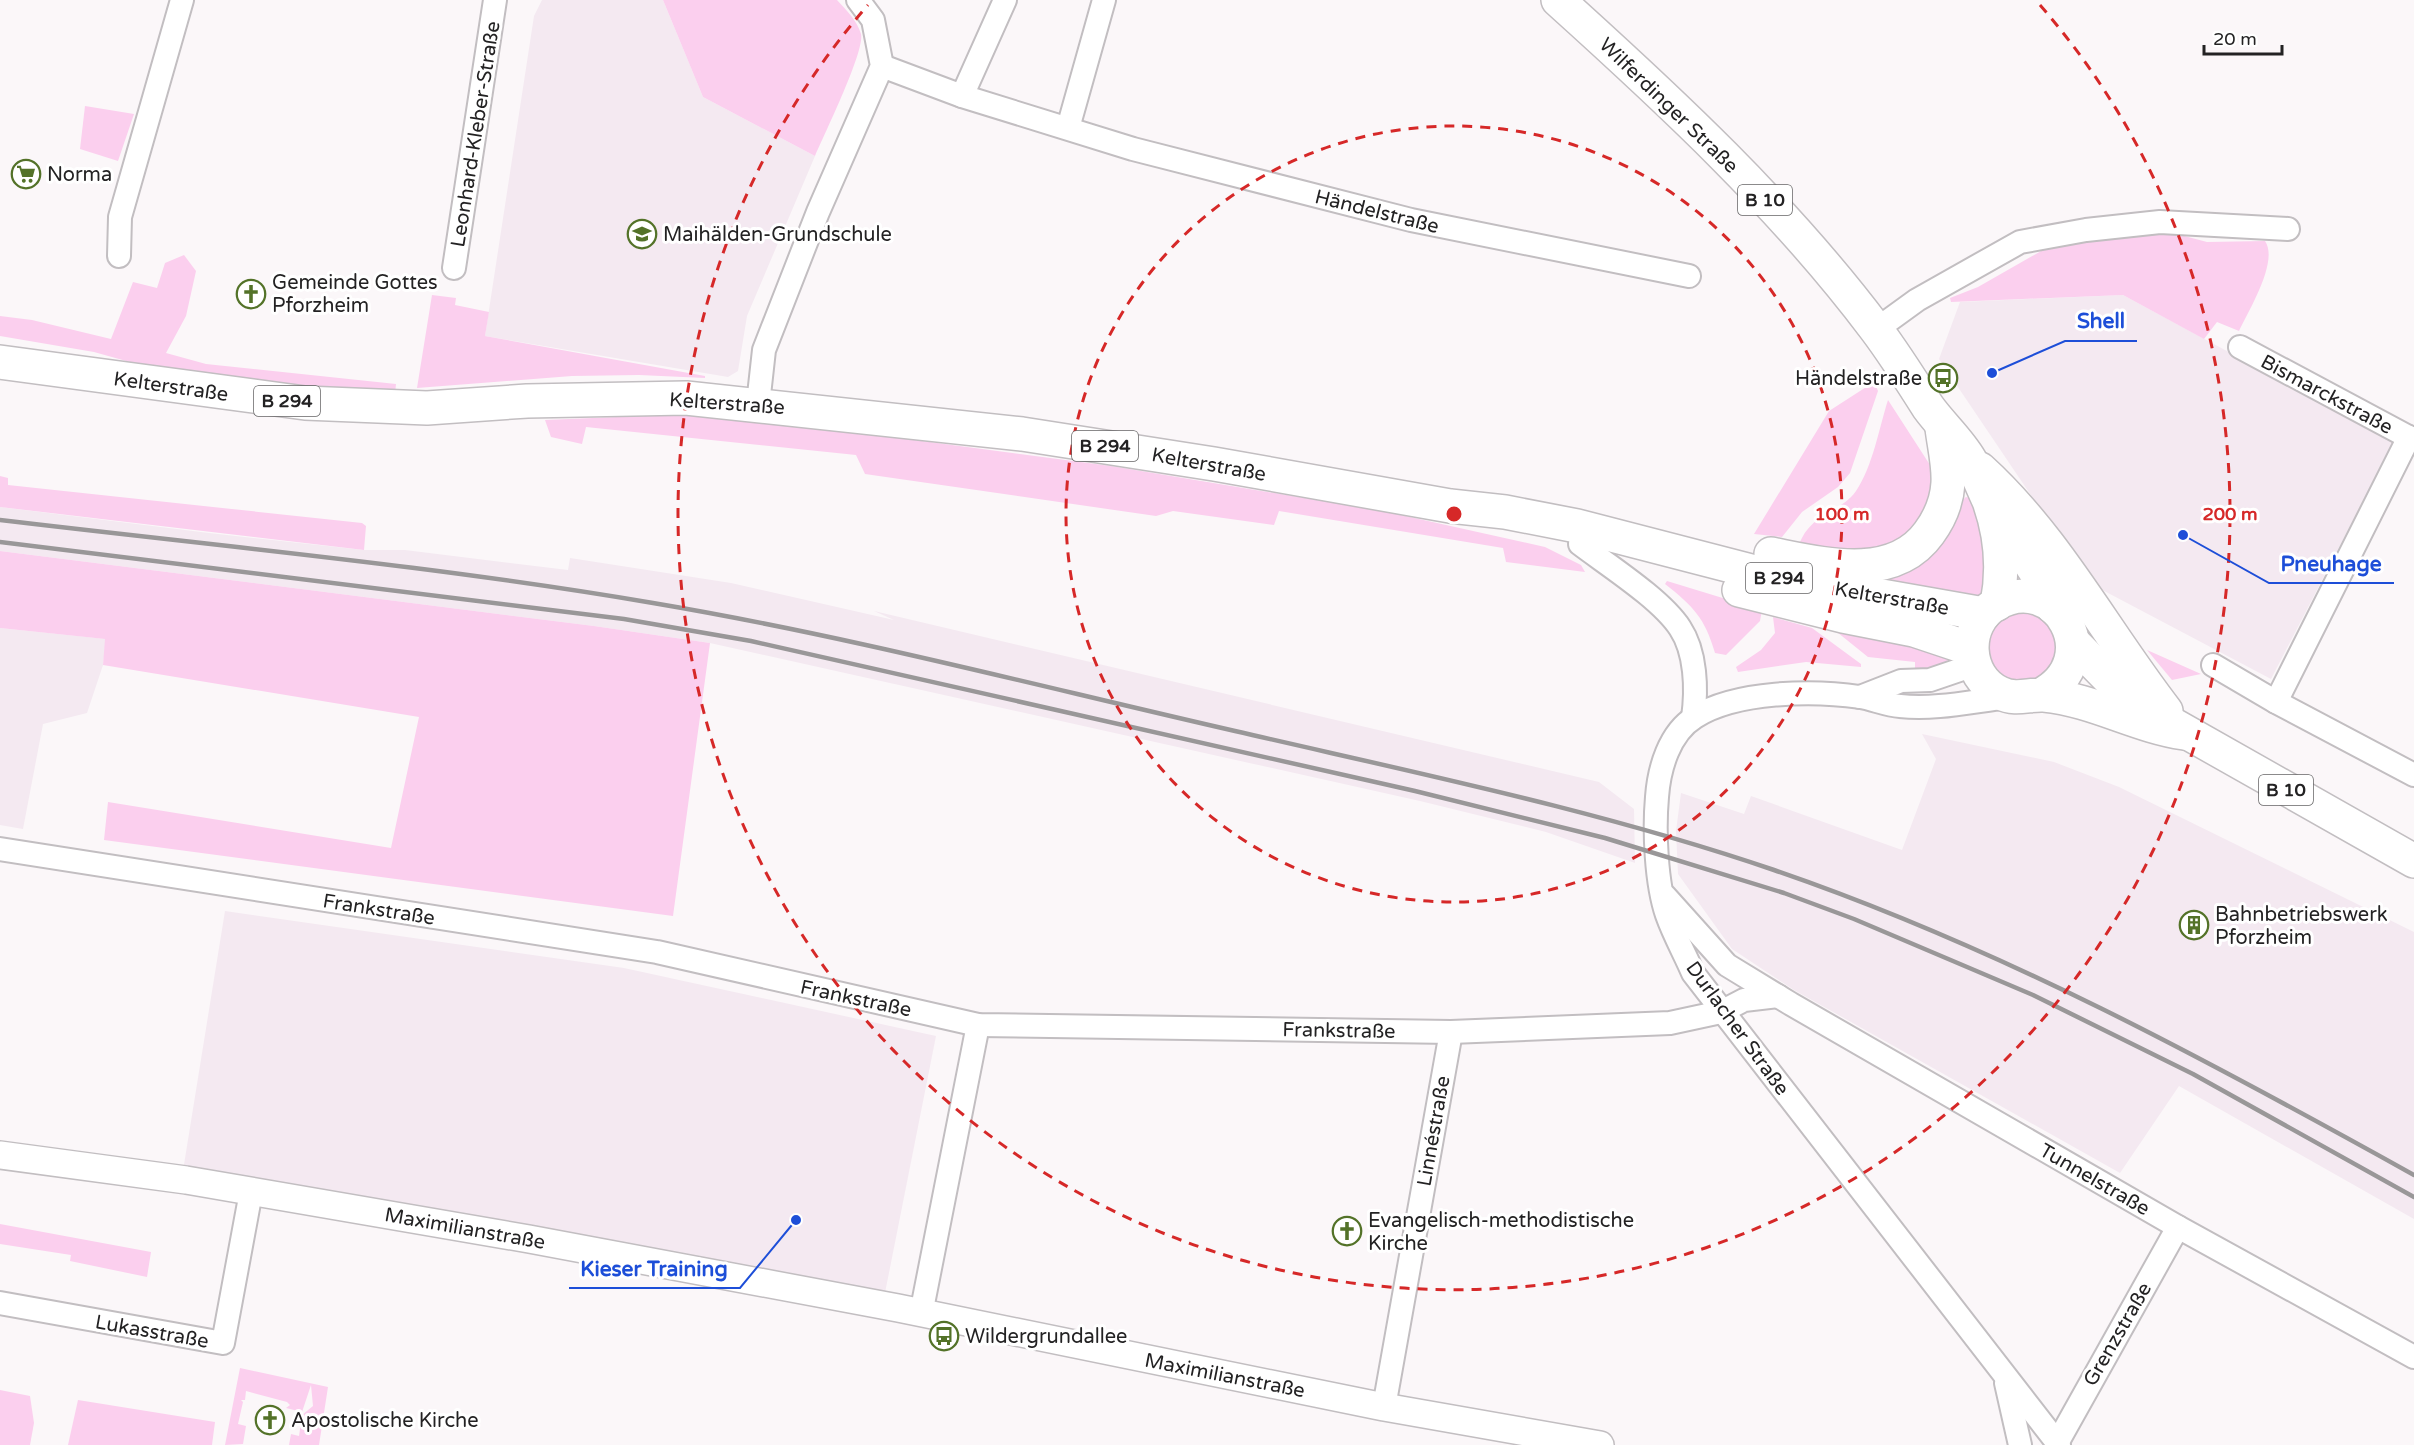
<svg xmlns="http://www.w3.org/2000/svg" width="2414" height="1445" font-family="'Varela Round',sans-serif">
	<rect width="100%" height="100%" fill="#fbf7f9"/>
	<!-- built -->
	<g fill="#f4e9f1">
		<path d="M 542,0 L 663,0 L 703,97 L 815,156 L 747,316 L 738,371 L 728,377 L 485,336 L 534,16 Z"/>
		<path d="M 2123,295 L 2394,441 L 2271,679 L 2091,584 L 1939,359 L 1960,302 Z"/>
		<path d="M 0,507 L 209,533 L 364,550 L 405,550 L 568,570 L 570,558 L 731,583 L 894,620 L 874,611 L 1599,782 L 1634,809 L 1635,863 L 1546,832 L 1420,801 L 710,643 L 594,626 L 0,551 Z"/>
		<path d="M 0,628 L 106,639 L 103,665 L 87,713 L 43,724 L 23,829 L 0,825 Z"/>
		<path d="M 1922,734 L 2054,762 L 2119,787 L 2414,932 L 2414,1219 L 2179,1086 L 2120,1173 L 1794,990 L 1732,949 L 1678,874 L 1676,831 L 1681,793 L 1744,814 L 1751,796 L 1902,850 L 1936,759 Z"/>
		<path d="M 225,911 L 624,968 L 936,1036 L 881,1313 L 182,1177 Z"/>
	</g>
	<!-- green -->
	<g fill="#fbcfee">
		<path d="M 663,0 L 837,0 C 846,10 857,20 861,34 C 865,51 824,135 815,156 L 703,97 Z"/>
		<path d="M 85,106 L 134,114 L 118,161 L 80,149 Z"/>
		<path d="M 2158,229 L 2207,242 L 2265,241 C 2279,261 2249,310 2239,331 L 2217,322 L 2204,339 L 2123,295 L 1951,302 L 1950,298 L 1978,287 L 2057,242 Z"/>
		<path d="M 184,255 L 196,271 L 186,316 L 166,353 L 206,364 L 396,384 L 395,394 L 327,392 L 144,366 L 94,352 L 0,336 L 0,316 L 32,320 L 111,339 L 133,282 L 157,288 L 165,263 Z"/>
		<path d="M 432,295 L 456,298 L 455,305 L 489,312 L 485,336 L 705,376 L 705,378 L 639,375 L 572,376 L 417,388 Z"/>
		<path d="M 1874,382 L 1878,391 L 1850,473 L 1838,487 L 1802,512 L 1782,537 L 1754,534 L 1829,411 Z"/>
		<path d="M 1888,400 L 1941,482 L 1915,533 L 1884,550 L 1840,555 L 1798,548 C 1809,512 1840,514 1856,491 C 1873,466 1879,428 1888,400 Z"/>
		<path d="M 712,413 L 1111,466 L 1383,511 L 1545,547 L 1581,565 L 1585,572 L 1506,562 L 1503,548 L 1279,511 L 1274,525 L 1173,511 L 1156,516 L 865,474 L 856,455 L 586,427 L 582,444 L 551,437 L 545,420 Z"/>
		<path d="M 0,476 L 8,478 L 8,485 L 362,523 L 366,526 L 364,550 L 0,507 Z"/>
		<path d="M 1966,497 L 1974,499 L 1990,528 L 1991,588 L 1977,597 L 1867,582 Z"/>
		<path d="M 0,551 L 594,626 L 710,643 L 673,916 L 104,840 L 108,802 L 391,848 L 419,717 L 103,665 L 105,639 L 0,628 Z"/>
		<path d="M 1667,581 L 1762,610 L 1760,621 L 1726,655 L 1715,653 C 1705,618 1693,606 1665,584 Z"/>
		<path d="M 2019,611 C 2043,614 2065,634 2056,660 C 2054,667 2046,674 2041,679 L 2006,682 L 1989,665 L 1986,641 L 1997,620 Z"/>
		<path d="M 1773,617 L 1812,628 L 1861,664 L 1861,667 L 1806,662 L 1738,672 L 1736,667 L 1761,650 L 1775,633 Z"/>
		<path d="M 1827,624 L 1953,657 L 1937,667 L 1915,669 L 1915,662 L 1868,657 Z"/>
		<path d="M 2147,650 L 2201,674 L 2172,680 Z"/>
		<path d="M 0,1224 L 151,1252 L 147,1277 L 70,1261 L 71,1255 L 0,1244 Z"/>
		<path d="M 240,1368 L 328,1387 L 319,1445 L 289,1445 L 291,1434 L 299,1436 L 302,1415 L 313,1406 L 311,1385 L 302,1412 L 286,1408 L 290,1405 L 287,1402 L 246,1391 L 245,1400 L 241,1400 L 243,1402 L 238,1424 L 246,1426 L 243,1444 L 225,1445 Z"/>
		<path d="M 0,1390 L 30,1396 L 34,1423 L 30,1445 L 0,1445 Z"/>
		<path d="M 78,1400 L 215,1422 L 212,1445 L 68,1445 Z"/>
	</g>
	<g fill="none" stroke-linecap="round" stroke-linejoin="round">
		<!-- minor casing -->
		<g stroke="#c2bec1" stroke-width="26">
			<g id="minor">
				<path d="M 882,66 L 962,96 L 1133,149 L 1411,220 L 1689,276"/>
				<path d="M 962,96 L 1005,0"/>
				<path d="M 1068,128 L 1104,0"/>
				<path d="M 119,256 L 120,217 L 182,0"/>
				<path d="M 454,268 L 495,0"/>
				<path d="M 1877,329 L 1917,300 L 2020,242 L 2086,230 L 2160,222 L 2288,229"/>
				<path d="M 2240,347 L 2414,440"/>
				<path d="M 758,404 L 764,350 L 818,212 L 882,66 L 873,20 L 858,0"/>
				<path d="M 1580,544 C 1609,566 1661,599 1680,628 C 1696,652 1697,689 1693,718"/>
				<path d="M 2213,665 L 2276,702 L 2414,775"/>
				<path d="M 1860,697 L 1901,681 L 1930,680 L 1974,665"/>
				<path d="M 2009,697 C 1973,701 1936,710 1900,706 C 1886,705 1873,699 1860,697 C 1813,690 1736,691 1695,717 C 1669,733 1659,769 1657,797 C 1654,830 1656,883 1667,915 C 1674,935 1685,954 1693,973 L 2059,1445"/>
				<path d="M 2276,702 L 2409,437"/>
				<path d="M 0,849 L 657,952 L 978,1025 L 1451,1032 L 1670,1023 L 1721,1012 L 1744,1000 L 1778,996"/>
				<path d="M 1665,896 L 1727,965 L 1791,1004 L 2178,1227 L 2414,1357"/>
				<path d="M 0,1303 L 223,1343 L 251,1192"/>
				<path d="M 921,1314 L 978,1025"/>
				<path d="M 2006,1383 L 2020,1445"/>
				<path d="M 1384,1407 L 1451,1032"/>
				<path d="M 2056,1445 L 2178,1227"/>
			</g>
		</g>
		<!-- tertiary casing -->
		<g stroke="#c2bec1" stroke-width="30">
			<path id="tertiary" d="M 0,1155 L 186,1180 L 529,1239 L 898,1308 L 1384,1407 L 1600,1445"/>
		</g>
		<!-- primary casing -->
		<g stroke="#c2bec1" stroke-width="36">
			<g id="primary">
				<path d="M 1558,0 C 1670,101 1784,207 1875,328 C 1894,353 1911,380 1928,407 C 1941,425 1959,441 1970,460 C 1977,473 1983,488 1989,501 C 2001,535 2004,569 1997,604"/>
				<path d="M 0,362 L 305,403 L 427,408 L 527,401 L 686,398 L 1022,434 L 1214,464 L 1450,506 L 1505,512 L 1577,526 L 1774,577 L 1984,614"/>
				<path d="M 1980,469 C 2056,538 2104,631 2166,711"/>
				<path d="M 2001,518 L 2039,577 L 2053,607"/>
				<path d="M 1771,554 C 1822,564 1893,583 1929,533 C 1940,518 1947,501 1948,483 C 1949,465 1944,445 1942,428"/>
				<path d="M 1739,590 L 1843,616 L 1914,630 L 1971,649"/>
				<path d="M 2073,642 L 2121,691 L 2142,707 L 2414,861"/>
				<path d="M 2041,695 C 2108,659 2056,569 1996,604 C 1962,624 1965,677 2000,693 C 2017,701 2028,694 2044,695 C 2094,700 2136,726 2184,733"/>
			</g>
		</g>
		<!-- minor -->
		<use href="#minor" stroke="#fff" stroke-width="22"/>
		<!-- tertiary -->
		<use href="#tertiary" stroke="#fff" stroke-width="27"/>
		<!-- primary -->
		<use href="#primary" stroke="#fff" stroke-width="33"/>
		<!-- rail -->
		<g stroke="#999798" stroke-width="4.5">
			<path d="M 0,520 C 218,546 437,566 653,603 C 849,636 1042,687 1235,731 C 1416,773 1598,810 1774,870 C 1999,947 2207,1060 2414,1175"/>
			<path d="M 0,542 L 624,619 L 751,641 L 1415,791 L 1605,838 L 1784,893 L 1854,919 L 2033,995 L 2193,1074 L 2414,1197"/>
		</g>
	</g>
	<!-- distance rings -->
	<g fill="none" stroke="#d62828" stroke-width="3" stroke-dasharray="10 8">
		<circle cx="1454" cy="514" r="388"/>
		<path d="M2040 5A776 776 0 1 1 868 5"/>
	</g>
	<!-- icons -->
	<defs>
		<g id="supermarket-ring" transform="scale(1.5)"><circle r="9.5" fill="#fff" stroke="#537228" stroke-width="1.5"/><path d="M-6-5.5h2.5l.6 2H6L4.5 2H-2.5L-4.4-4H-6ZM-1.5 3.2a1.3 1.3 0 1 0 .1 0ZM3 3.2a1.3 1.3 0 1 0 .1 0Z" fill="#537228"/></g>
		<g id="school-ring" transform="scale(1.5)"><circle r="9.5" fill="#fff" stroke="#537228" stroke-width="1.5"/><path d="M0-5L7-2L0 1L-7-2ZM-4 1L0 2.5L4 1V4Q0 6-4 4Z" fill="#537228"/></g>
		<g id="church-ring" transform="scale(1.5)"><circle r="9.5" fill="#fff" stroke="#537228" stroke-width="1.5"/><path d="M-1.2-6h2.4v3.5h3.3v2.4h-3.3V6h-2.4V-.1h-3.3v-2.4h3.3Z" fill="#537228"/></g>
		<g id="bus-ring" transform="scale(1.5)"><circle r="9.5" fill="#fff" stroke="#537228" stroke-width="1.5"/><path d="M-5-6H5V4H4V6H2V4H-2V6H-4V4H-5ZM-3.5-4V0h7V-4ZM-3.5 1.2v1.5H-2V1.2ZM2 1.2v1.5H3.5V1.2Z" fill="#537228"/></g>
		<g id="building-ring" transform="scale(1.5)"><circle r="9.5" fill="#fff" stroke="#537228" stroke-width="1.5"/><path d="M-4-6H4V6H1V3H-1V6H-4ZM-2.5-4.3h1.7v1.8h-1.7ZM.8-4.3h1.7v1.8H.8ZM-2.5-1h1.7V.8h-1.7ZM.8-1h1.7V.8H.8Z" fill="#537228"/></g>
	</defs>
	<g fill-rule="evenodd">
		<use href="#supermarket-ring" x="26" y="174"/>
		<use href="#school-ring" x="642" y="234"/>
		<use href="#church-ring" x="251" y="294"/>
		<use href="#bus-ring" x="1943" y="378"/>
		<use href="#building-ring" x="2194" y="925"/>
		<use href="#church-ring" x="1347" y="1231"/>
		<use href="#bus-ring" x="944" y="1336"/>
		<use href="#church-ring" x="270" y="1420"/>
	</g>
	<g text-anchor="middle" stroke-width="6" stroke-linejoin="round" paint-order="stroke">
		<!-- shield labels -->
		<g fill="#fff" stroke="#656465" stroke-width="1.5">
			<rect x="1738" y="185" width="54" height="30" rx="4.5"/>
			<rect x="254" y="386" width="66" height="30" rx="4.5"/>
			<rect x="1072" y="431" width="66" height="30" rx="4.5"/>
			<rect x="1746" y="563" width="66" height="30" rx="4.5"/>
			<rect x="2259" y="775" width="54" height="30" rx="4.5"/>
		</g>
		<g font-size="18" font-weight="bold" fill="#232223">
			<text x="1765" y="206">B 10</text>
			<text x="287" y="407">B 294</text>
			<text x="1105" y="452">B 294</text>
			<text x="1779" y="584">B 294</text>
			<text x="2286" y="796">B 10</text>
		</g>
		<!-- street labels -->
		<g font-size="20" fill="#232223" stroke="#fff">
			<text transform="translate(1669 105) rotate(44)" y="7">Wilferdinger Straße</text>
			<text transform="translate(475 134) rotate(-81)" y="7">Leonhard-Kleber-Straße</text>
			<text transform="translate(1377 211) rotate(14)" y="7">Händelstraße</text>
			<text transform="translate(171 386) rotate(8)" y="7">Kelterstraße</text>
			<text transform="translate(2327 394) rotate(28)" y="7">Bismarckstraße</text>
			<text transform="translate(727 403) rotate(4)" y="7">Kelterstraße</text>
			<text transform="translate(1209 464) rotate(10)" y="7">Kelterstraße</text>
			<text transform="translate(1892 598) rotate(10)" y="7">Kelterstraße</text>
			<text transform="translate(379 909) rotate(9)" y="7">Frankstraße</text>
			<text transform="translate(856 998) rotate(12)" y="7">Frankstraße</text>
			<text transform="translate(1738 1028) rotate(54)" y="7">Durlacher Straße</text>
			<text transform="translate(1339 1030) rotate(1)" y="7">Frankstraße</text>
			<text transform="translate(1433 1131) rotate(-80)" y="7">Linnéstraße</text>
			<text transform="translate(2095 1179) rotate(30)" y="7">Tunnelstraße</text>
			<text transform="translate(465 1228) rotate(10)" y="7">Maximilianstraße</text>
			<text transform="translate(152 1331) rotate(10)" y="7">Lukasstraße</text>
			<text transform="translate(2117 1334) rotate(-60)" y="7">Grenzstraße</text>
			<text transform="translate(1225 1375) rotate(11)" y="7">Maximilianstraße</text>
		</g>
		<!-- poi labels -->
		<g font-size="20" fill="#232223" stroke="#fff" text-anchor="start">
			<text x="47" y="181">Norma</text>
			<text x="663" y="241">Maihälden-Grundschule</text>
			<text x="272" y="289">Gemeinde Gottes<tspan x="272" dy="23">Pforzheim</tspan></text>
			<text x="1922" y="385" text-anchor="end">Händelstraße</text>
			<text x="2215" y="921">Bahnbetriebswerk<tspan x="2215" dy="23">Pforzheim</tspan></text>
			<text x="1368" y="1227">Evangelisch-methodistische<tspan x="1368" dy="23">Kirche</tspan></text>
			<text x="965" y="1343">Wildergrundallee</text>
			<text x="291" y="1427">Apostolische Kirche</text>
		</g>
	</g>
	<circle cx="1454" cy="514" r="9" fill="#d62828" stroke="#fff" stroke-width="3"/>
	<g font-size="18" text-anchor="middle" font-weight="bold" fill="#d62828" stroke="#fff" stroke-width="6" stroke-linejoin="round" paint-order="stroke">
		<text x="1842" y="520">100 m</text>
		<text x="2230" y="520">200 m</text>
	</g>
	<!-- callouts -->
	<path fill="none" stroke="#1d4ed8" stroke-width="2" d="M1992 373L2065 341H2137M2183 535L2269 583H2394M796 1220L740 1288H569"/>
	<g fill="#1d4ed8" stroke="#fff" stroke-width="2">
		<circle cx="1992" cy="373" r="6"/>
		<circle cx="2183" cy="535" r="6"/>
		<circle cx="796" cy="1220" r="6"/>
	</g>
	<g font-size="21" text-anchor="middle" font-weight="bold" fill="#1d4ed8" stroke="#fff" stroke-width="6" stroke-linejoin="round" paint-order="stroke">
		<text x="2101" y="328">Shell</text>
		<text x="2331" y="571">Pneuhage</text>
		<text x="654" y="1276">Kieser Training</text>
	</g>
	<!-- scale -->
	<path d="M2204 45v9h78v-9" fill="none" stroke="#232223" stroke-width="3"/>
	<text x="2213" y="45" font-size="18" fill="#232223" stroke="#ffffff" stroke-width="4.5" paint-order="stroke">20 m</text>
</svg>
